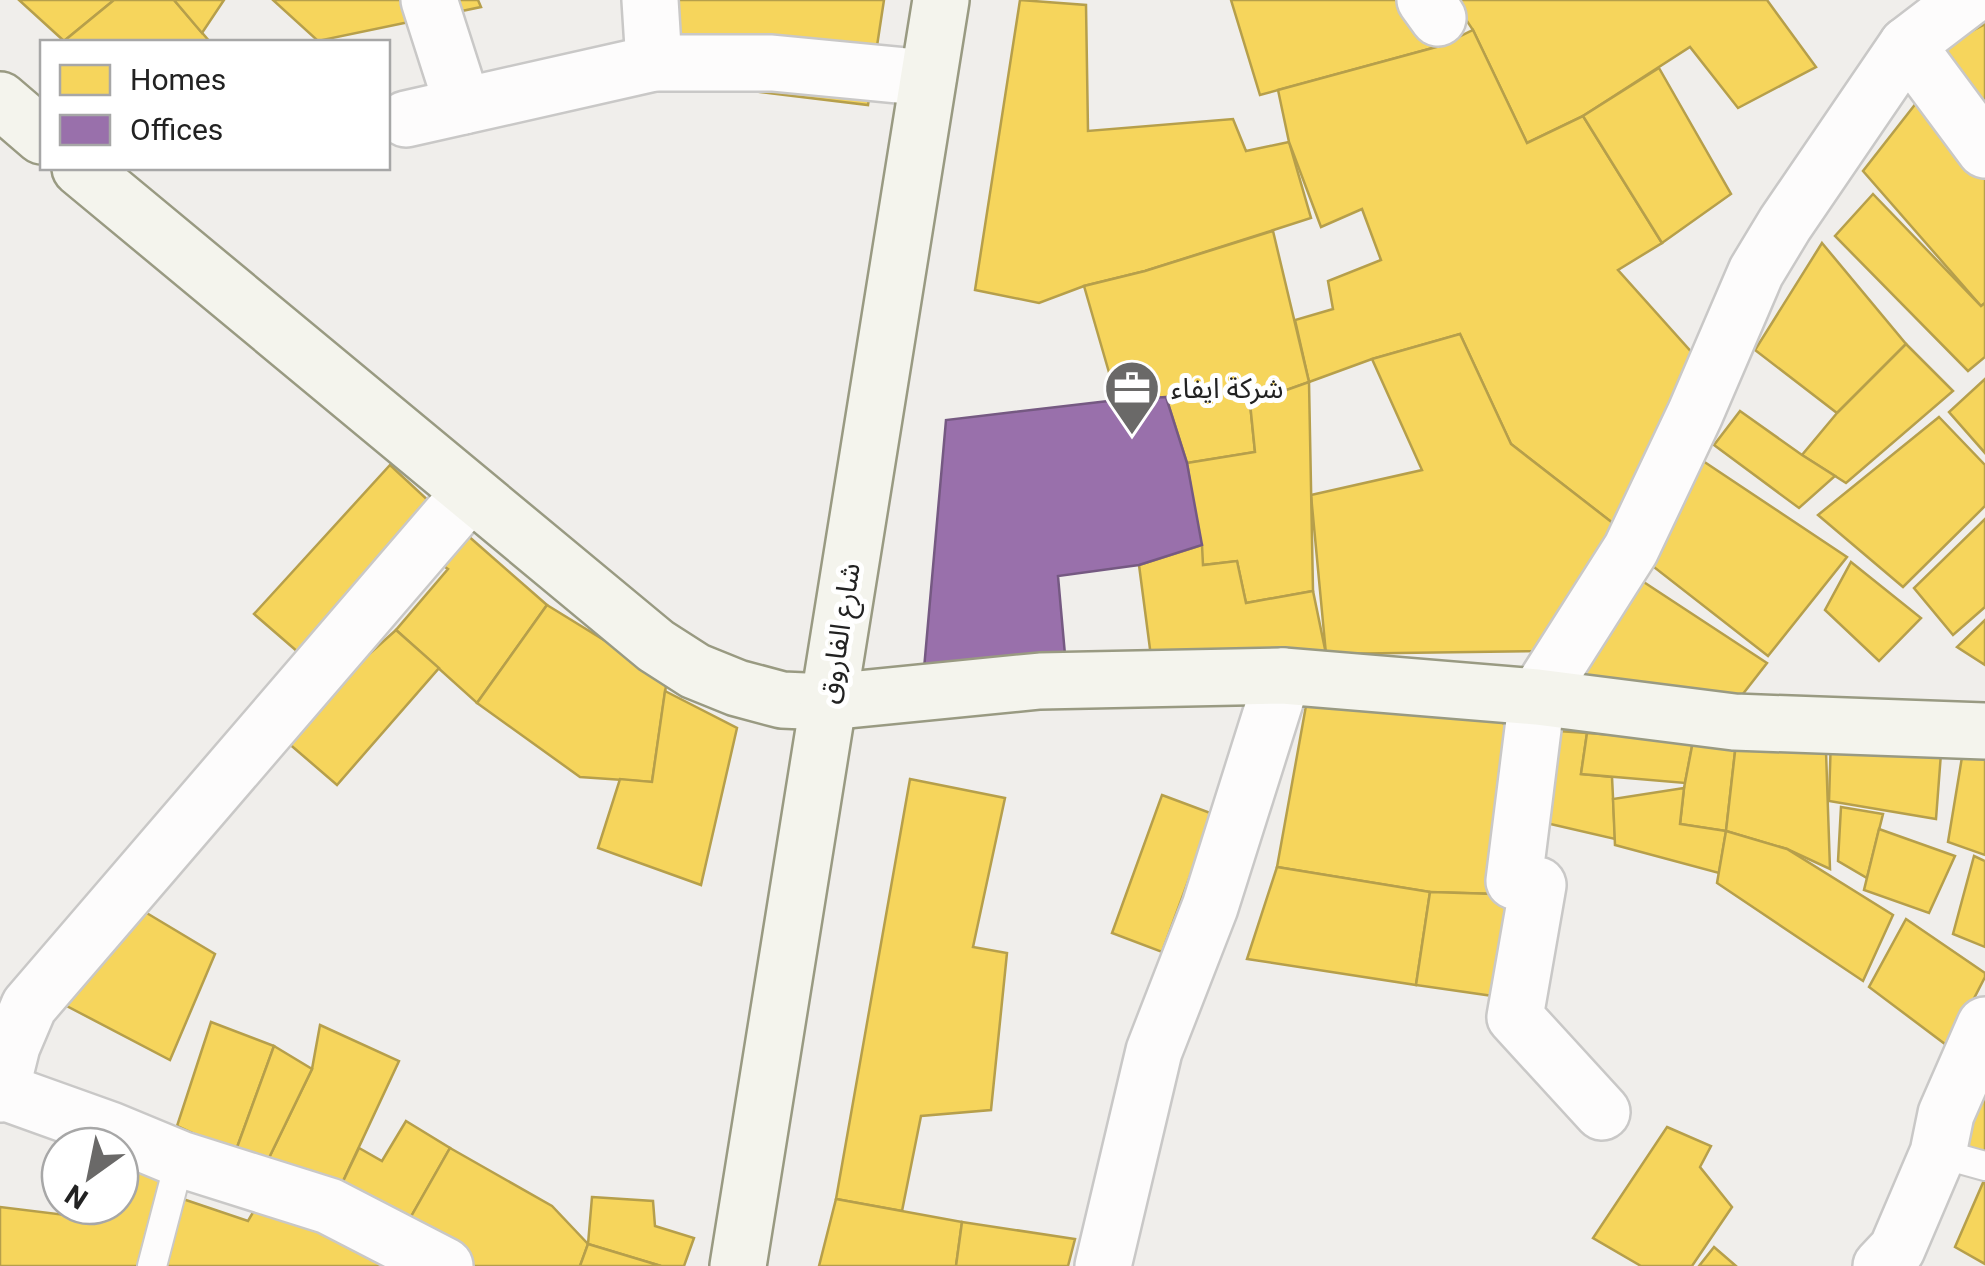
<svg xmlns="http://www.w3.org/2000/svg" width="1985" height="1266" font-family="Roboto,'Noto Sans Arabic',sans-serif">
	<rect width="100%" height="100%" fill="#f0eeeb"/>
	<!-- homes -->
	<g fill="#f6d55c" stroke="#b69f4b" stroke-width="2.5">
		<path d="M 19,0 L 114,0 L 64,41 Z"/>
		<path d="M 114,0 L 174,0 L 210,42 L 64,41 Z"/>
		<path d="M 174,0 L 224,0 L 202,33 Z"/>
		<path d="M 273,0 L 478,0 L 481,7 L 318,41 Z"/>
		<path d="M 670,0 L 884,0 L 868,105 L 760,92 L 716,85 L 674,65 Z"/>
		<path d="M 1020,0 L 1086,5 L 1088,131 L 1233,119 L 1246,151 L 1289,142 L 1311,218 L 1145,271 L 1084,286 L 1039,303 L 975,290 Z"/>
		<path d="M 1231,0 L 1404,0 L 1440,46 L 1260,95 Z"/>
		<path d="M 1453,0 L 1767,0 L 1816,67 L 1738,108 L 1690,47 L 1583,116 L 1527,143 L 1473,30 Z"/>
		<path d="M 1985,24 L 1985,103 L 1943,46 Z"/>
		<path d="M 1473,30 L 1527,143 L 1583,116 L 1662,243 L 1618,270 L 1703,365 L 1614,524 L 1511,444 L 1460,334 L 1372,359 L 1309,382 L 1295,320 L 1333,309 L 1328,281 L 1381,260 L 1362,209 L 1321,227 L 1289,142 L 1278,90 L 1440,46 Z"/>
		<path d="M 1659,68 L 1731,194 L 1662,243 L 1583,116 Z"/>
		<path d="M 1924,93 L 1985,174 L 1985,303 L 1981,306 L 1863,171 Z"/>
		<path d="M 1873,194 L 1981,306 L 1985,303 L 1985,357 L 1968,371 L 1835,236 Z"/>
		<path d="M 1273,231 L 1309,382 L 1250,403 L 1255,452 L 1187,463 L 1166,397 L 1117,400 L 1084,286 L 1145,271 Z"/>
		<path d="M 1822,243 L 1906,344 L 1837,413 L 1755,350 Z"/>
		<path d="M 1460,334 L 1511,444 L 1614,524 L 1547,651 L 1326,654 L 1311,495 L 1422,470 L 1372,359 Z"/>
		<path d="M 1906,344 L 1953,391 L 1846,483 L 1802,455 L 1837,413 Z"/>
		<path d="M 1985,379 L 1985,453 L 1949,412 Z"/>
		<path d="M 1309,382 L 1313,591 L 1246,603 L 1237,561 L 1203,565 L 1187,463 L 1255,452 L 1250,403 Z"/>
		<path d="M 1740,411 L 1802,455 L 1835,476 L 1799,508 L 1714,445 Z"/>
		<path d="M 1939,417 L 1985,465 L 1985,506 L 1903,587 L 1818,515 Z"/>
		<path d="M 1700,459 L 1847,557 L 1768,656 L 1650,564 Z"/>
		<path d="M 390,465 L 432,504 L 299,653 L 254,614 Z"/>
		<path d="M 1985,519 L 1985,607 L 1953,635 L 1914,588 Z"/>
		<path d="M 458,527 L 547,605 L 477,703 L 396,630 L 448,569 L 433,559 Z"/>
		<path d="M 1202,545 L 1203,565 L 1237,561 L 1246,603 L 1313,591 L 1326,654 L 1153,672 L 1139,565 Z"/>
		<path d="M 1851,562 L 1921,618 L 1879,661 L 1825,610 Z"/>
		<path d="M 1633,575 L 1767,663 L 1732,708 L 1579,685 Z"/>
		<path d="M 547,605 L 667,679 L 652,782 L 580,777 L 477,703 Z"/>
		<path d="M 1985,620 L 1985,665 L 1957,647 Z"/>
		<path d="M 396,630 L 439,668 L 337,785 L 279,735 L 353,643 L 368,655 Z"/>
		<path d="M 1309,689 L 1465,700 L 1519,733 L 1499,894 L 1430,892 L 1277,867 Z"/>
		<path d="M 665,691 L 737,728 L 701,885 L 598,848 L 620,779 L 652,782 Z"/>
		<path d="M 1543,730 L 1587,733 L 1581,774 L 1612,777 L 1615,839 L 1546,823 Z"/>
		<path d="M 1587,733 L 1693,741 L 1685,783 L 1581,774 Z"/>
		<path d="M 1831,736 L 1942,740 L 1936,819 L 1829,801 Z"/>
		<path d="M 1965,739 L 1985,741 L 1985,855 L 1948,842 Z"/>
		<path d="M 1693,741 L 1736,743 L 1726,831 L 1680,824 L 1684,788 Z"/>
		<path d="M 1736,743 L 1826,751 L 1830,869 L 1787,849 L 1726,831 Z"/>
		<path d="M 910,779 L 1005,798 L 973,947 L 1007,953 L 991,1110 L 921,1116 L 902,1211 L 836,1199 Z"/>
		<path d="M 1684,788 L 1680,824 L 1726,831 L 1719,873 L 1615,845 L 1613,799 Z"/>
		<path d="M 1162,795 L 1213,814 L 1162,952 L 1112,933 Z"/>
		<path d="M 1841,807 L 1883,814 L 1867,878 L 1838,861 Z"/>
		<path d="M 1879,829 L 1955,856 L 1929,913 L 1864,890 Z"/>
		<path d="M 1726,831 L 1787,849 L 1893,915 L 1863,981 L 1717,883 Z"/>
		<path d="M 1974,856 L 1985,861 L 1985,947 L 1953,934 Z"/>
		<path d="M 1277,867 L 1430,892 L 1416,985 L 1247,959 Z"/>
		<path d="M 1430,892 L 1529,895 L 1507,998 L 1416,985 Z"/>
		<path d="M 145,912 L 215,954 L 170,1060 L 59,1002 Z"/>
		<path d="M 1906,919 L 1985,973 L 1985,977 L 1949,1047 L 1869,987 Z"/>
		<path d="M 211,1022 L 274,1046 L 235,1153 L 177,1126 Z"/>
		<path d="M 320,1025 L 399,1061 L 337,1194 L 267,1162 L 312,1069 Z"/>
		<path d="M 274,1046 L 312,1069 L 267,1162 L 235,1153 Z"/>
		<path d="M 1985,1059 L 1985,1152 L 1964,1146 Z"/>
		<path d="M 406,1121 L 450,1148 L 404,1229 L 337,1194 L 359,1148 L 382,1161 Z"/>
		<path d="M 1667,1127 L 1711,1146 L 1700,1167 L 1732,1207 L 1692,1266 L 1641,1266 L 1593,1238 Z"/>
		<path d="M 120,1146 L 169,1161 L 145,1266 L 0,1266 L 0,1207 L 65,1215 L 70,1206 L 120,1206 Z"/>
		<path d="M 450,1148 L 552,1206 L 588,1244 L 580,1266 L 474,1266 L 404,1229 Z"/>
		<path d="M 1985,1178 L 1985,1264 L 1955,1247 Z"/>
		<path d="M 174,1196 L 248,1221 L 262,1197 L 388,1250 L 381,1266 L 157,1266 Z"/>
		<path d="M 592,1197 L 653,1201 L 655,1226 L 694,1238 L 684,1266 L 661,1266 L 588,1244 Z"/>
		<path d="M 836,1199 L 962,1222 L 956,1266 L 819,1266 Z"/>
		<path d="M 962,1222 L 1075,1239 L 1068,1266 L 956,1266 Z"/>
		<path d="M 588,1244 L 661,1266 L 580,1266 Z"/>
		<path d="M 1714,1247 L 1736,1266 L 1699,1266 Z"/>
	</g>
	<!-- offices -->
	<path fill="#9970ab" stroke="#755982" stroke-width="2.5" d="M 1166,397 L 1187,463 L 1202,545 L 1139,565 L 1058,576 L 1066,666 L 924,669 L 946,420 L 1117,400 Z"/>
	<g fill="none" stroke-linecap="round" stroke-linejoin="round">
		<!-- service casing -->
		<g stroke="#c9c8c7" stroke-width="32">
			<g id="service">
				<path d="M 1938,1153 L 1985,1166"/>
				<path d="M 152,1266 L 180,1159"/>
			</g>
		</g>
		<!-- minor casing -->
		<g stroke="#c9c8c7" stroke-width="60">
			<g id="minor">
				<path d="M 429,0 L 463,106"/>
				<path d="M 650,0 L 654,63"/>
				<path d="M 1425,0 L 1438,18"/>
				<path d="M 1907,45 L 1985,150"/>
				<path d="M 406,119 L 654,63 L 772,63 L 928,78"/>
				<path d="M 1,1091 L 110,1130 L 180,1159 L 329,1206 L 445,1266"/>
				<path d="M 0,1094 L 12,1046 L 29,1006 L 470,493"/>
				<path d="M 1602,1112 L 1515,1017 L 1538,885 L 1514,881 L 1537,697 L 1631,549 L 1695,414 L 1756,272 L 1785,224 L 1907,45 L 1966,0"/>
				<path d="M 1103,1266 L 1154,1051 L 1210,907 L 1283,676"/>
				<path d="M 1881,1266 L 1897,1249 L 1938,1153 L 1946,1114 L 1985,1025"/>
			</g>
		</g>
		<!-- secondary casing -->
		<g stroke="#999a82" stroke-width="60">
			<g id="secondary">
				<path d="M 0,100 L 42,136"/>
				<path d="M 80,168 L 656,646 L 695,671 L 737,688 L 782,700 L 828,702 L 1040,681 L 1283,676 L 1537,697 L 1734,722 L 1985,731"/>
				<path d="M 738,1266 L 941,0"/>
			</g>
		</g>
		<!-- service -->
		<use href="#service" stroke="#fdfcfc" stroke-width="28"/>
		<!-- minor -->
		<use href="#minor" stroke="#fdfcfc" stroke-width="55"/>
		<!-- secondary -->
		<use href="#secondary" stroke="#f4f4ed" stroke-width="55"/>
	</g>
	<!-- icons -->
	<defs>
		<g id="office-pin" transform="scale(2.875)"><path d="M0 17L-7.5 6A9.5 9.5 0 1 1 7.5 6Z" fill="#6a6968" stroke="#fff"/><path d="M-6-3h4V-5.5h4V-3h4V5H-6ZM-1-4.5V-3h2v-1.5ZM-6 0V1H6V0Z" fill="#fff"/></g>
	</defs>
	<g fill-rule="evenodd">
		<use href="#office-pin" x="1132" y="388"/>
	</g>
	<g text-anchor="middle" stroke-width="10" stroke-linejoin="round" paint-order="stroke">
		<!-- poi labels -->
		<g font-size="28" fill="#222" stroke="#fff" text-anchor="start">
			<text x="1171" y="398">شركة ايفاء</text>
		</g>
		<!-- street labels -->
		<g font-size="28" fill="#222" stroke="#fff">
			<text transform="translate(839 633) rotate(-81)" y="10">شارع الفاروق</text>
		</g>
	</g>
	<!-- legend -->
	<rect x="40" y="40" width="350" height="130" fill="#ffffff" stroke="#a7a7a7" stroke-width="2.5"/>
	<rect x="60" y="65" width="50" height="30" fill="#f6d55c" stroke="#a7a7a7" stroke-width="2.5"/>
	<text x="130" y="90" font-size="30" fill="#222222">Homes</text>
	<rect x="60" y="115" width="50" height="30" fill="#9970ab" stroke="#a7a7a7" stroke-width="2.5"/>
	<text x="130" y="140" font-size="30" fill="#222222">Offices</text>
	<!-- north arrow -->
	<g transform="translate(90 1176) rotate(213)"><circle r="48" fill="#ffffff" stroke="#a7a7a7" stroke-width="2.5"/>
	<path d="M0-8L18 38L0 25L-18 38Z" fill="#6a6968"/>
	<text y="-15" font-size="28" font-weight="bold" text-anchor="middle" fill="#222222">N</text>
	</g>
</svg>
